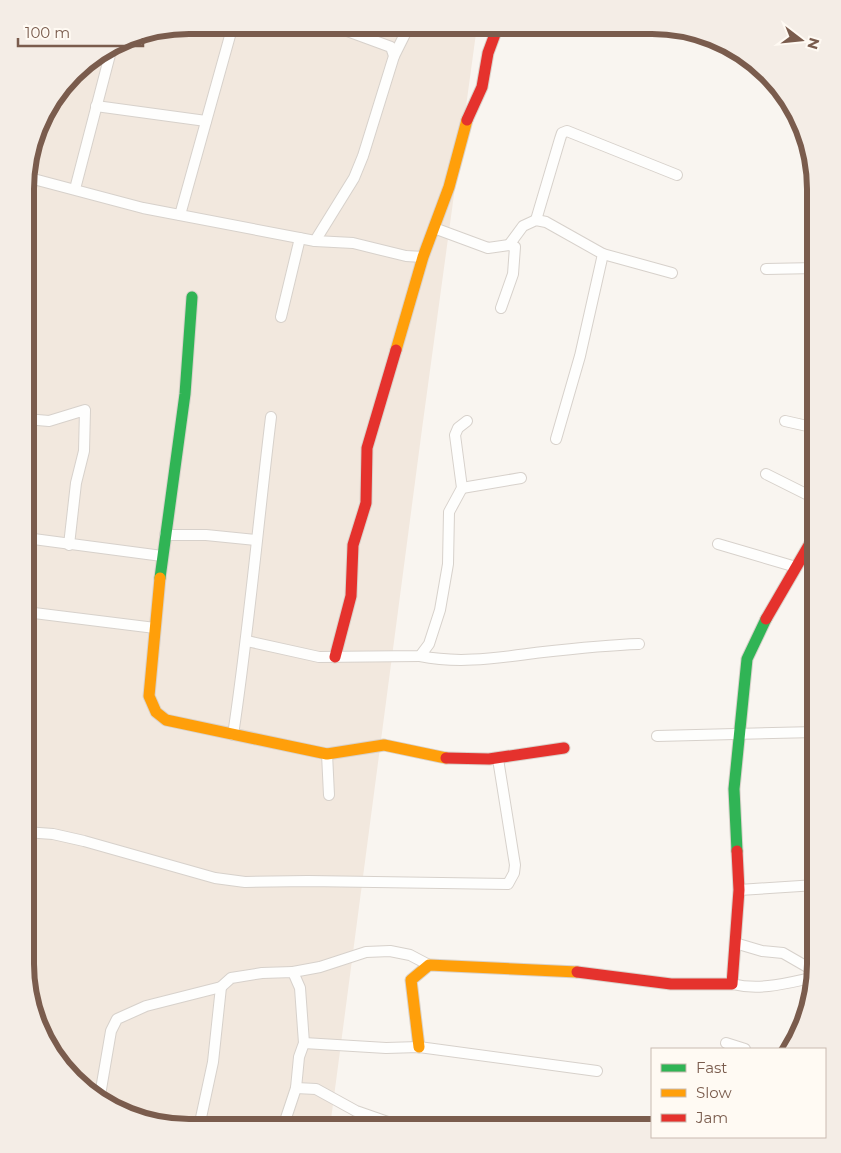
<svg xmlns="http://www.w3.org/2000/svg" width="841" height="1153" font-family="Montserrat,sans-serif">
	<rect width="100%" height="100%" fill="#f9f5f0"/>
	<!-- residential -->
	<path fill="#f2e8de" d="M 188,25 L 477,26 L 422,429 L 330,1127 L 167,1127 L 97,1100 L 42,1037 L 25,965 L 26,167 L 47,107 L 81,65 L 136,34 Z"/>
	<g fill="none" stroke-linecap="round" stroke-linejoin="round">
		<!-- street casing -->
		<g stroke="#d7d1cb" stroke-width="12">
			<g id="street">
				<path d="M 394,56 L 409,26"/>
				<path d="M 96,106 L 206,121"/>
				<path d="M 26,177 L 143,208 L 315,241 L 353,243 L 406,256 L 423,257"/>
				<path d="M 75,189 L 112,47"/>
				<path d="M 180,215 L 233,25"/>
				<path d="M 536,220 L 560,139 L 562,133 L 567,131 L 677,175"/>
				<path d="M 434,228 L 488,248 L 509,245 L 515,247 L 513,274 L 501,308"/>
				<path d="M 315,241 L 354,178 L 363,156 L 394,56 L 391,47 L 331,25"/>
				<path d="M 509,245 L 523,226 L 536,220 L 546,222 L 603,254 L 580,356 L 556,439"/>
				<path d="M 603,254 L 672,273"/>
				<path d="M 766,269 L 816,268"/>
				<path d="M 281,317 L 300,238"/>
				<path d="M 26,419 L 49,421 L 85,410 L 84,451 L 76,483 L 69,545"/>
				<path d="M 785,421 L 816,428"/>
				<path d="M 766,474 L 816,499"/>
				<path d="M 462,488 L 521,478"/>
				<path d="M 165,535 L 206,535 L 256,540"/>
				<path d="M 26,538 L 162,556"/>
				<path d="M 718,544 L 796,567"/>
				<path d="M 26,612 L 155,628"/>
				<path d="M 247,641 L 319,657 L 420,656 L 429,644 L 440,610 L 448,564 L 449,512 L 462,488 L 455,435 L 458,428 L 467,421"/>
				<path d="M 420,656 C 459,664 496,658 535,653 C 570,649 604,645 639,644"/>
				<path d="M 233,735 C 249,629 258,523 271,417"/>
				<path d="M 657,736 L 816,732"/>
				<path d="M 327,754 L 329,795"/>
				<path d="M 25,832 L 53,834 L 84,841 L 215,878 L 245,882 L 308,881 L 508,884 L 514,873 L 515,865 L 498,759"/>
				<path d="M 739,890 L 816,885"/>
				<path d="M 735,943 L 762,951 L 783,953 L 816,972"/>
				<path d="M 293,972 L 320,967 L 366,952 L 390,951 L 410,955 L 429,965"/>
				<path d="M 732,984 C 761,991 787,983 815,977"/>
				<path d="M 304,1043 L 386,1048 L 419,1047 L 597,1071"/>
				<path d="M 726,1043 L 745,1049"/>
				<path d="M 296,1088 L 316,1089 L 356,1111 L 402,1127"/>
				<path d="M 99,1101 L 111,1031 L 117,1019 L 146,1006 L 221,987 L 231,978 L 262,973 L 293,972 L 300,988 L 304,1043 L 299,1057 L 296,1088 L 283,1127"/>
				<path d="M 199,1127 L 213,1062 L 221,987"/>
			</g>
		</g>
		<!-- fast casing -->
		<g stroke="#d9d2cb" stroke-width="13">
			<g id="fast">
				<path d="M 160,578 L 185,394 L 192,297"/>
				<path d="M 737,851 L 734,789 L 747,659 L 766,619"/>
			</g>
		</g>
		<!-- slow casing -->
		<g stroke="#d9d2cb" stroke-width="13">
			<g id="slow">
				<path d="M 396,350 L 423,257 L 449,187 L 467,120"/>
				<path d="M 160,578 L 149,696 L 156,712 L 166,720 L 327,754 L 384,745 L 446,758"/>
				<path d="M 419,1047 L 411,980 L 429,965 L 577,972"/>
			</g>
		</g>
		<!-- jam casing -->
		<g stroke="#d9d2cb" stroke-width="13">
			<g id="jam">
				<path d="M 467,120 L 482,87 L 488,53 L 498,26"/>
				<path d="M 766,619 L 816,533"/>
				<path d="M 335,657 L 351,596 L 353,545 L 366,503 L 367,448 L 396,350"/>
				<path d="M 446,758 L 489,759 L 564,748"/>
				<path d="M 577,972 L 671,984 L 732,984 L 739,890 L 737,851"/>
			</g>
		</g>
		<!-- street -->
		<use href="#street" stroke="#fefefd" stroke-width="10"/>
		<!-- fast -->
		<use href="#fast" stroke="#30b455" stroke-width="11"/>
		<!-- slow -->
		<use href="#slow" stroke="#ff9f0a" stroke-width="11"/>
		<!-- jam -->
		<use href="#jam" stroke="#e5322d" stroke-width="11"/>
	</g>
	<!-- crop -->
	<path d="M0 0H841V1153H0ZM189 34H652A155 155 0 0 1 807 189V964A155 155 0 0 1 652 1119H189A155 155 0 0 1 34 964V189A155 155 0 0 1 189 34Z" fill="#f4ede6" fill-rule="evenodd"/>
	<path fill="none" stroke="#7a5c4d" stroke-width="6" d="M189 34H652A155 155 0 0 1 807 189V964A155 155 0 0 1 652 1119H189A155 155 0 0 1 34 964V189A155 155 0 0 1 189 34Z"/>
	<!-- legend -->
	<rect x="651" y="1048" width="175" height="90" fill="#fffaf3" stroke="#cabbb1"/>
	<rect x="661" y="1064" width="25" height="8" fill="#30b455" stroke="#cabbb1"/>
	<text x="696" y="1073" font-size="15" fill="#7a5c4d">Fast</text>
	<rect x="661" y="1089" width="25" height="8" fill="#ff9f0a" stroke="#cabbb1"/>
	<text x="696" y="1098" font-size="15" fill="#7a5c4d">Slow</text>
	<rect x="661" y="1114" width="25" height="8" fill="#e5322d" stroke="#cabbb1"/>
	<text x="696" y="1123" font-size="15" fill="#7a5c4d">Jam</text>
	<!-- north arrow -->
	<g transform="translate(801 40) rotate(106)" stroke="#fffaf3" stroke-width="4" paint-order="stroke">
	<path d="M0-4L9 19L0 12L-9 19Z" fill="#7a5c4d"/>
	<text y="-8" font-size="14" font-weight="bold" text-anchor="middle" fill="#7a5c4d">N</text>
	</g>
	<!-- scale -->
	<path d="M18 38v8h125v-8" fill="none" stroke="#7a5c4d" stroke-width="2.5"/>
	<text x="25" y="38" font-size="15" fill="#7a5c4d" stroke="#fffaf3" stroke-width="4" paint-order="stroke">100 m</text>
</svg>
